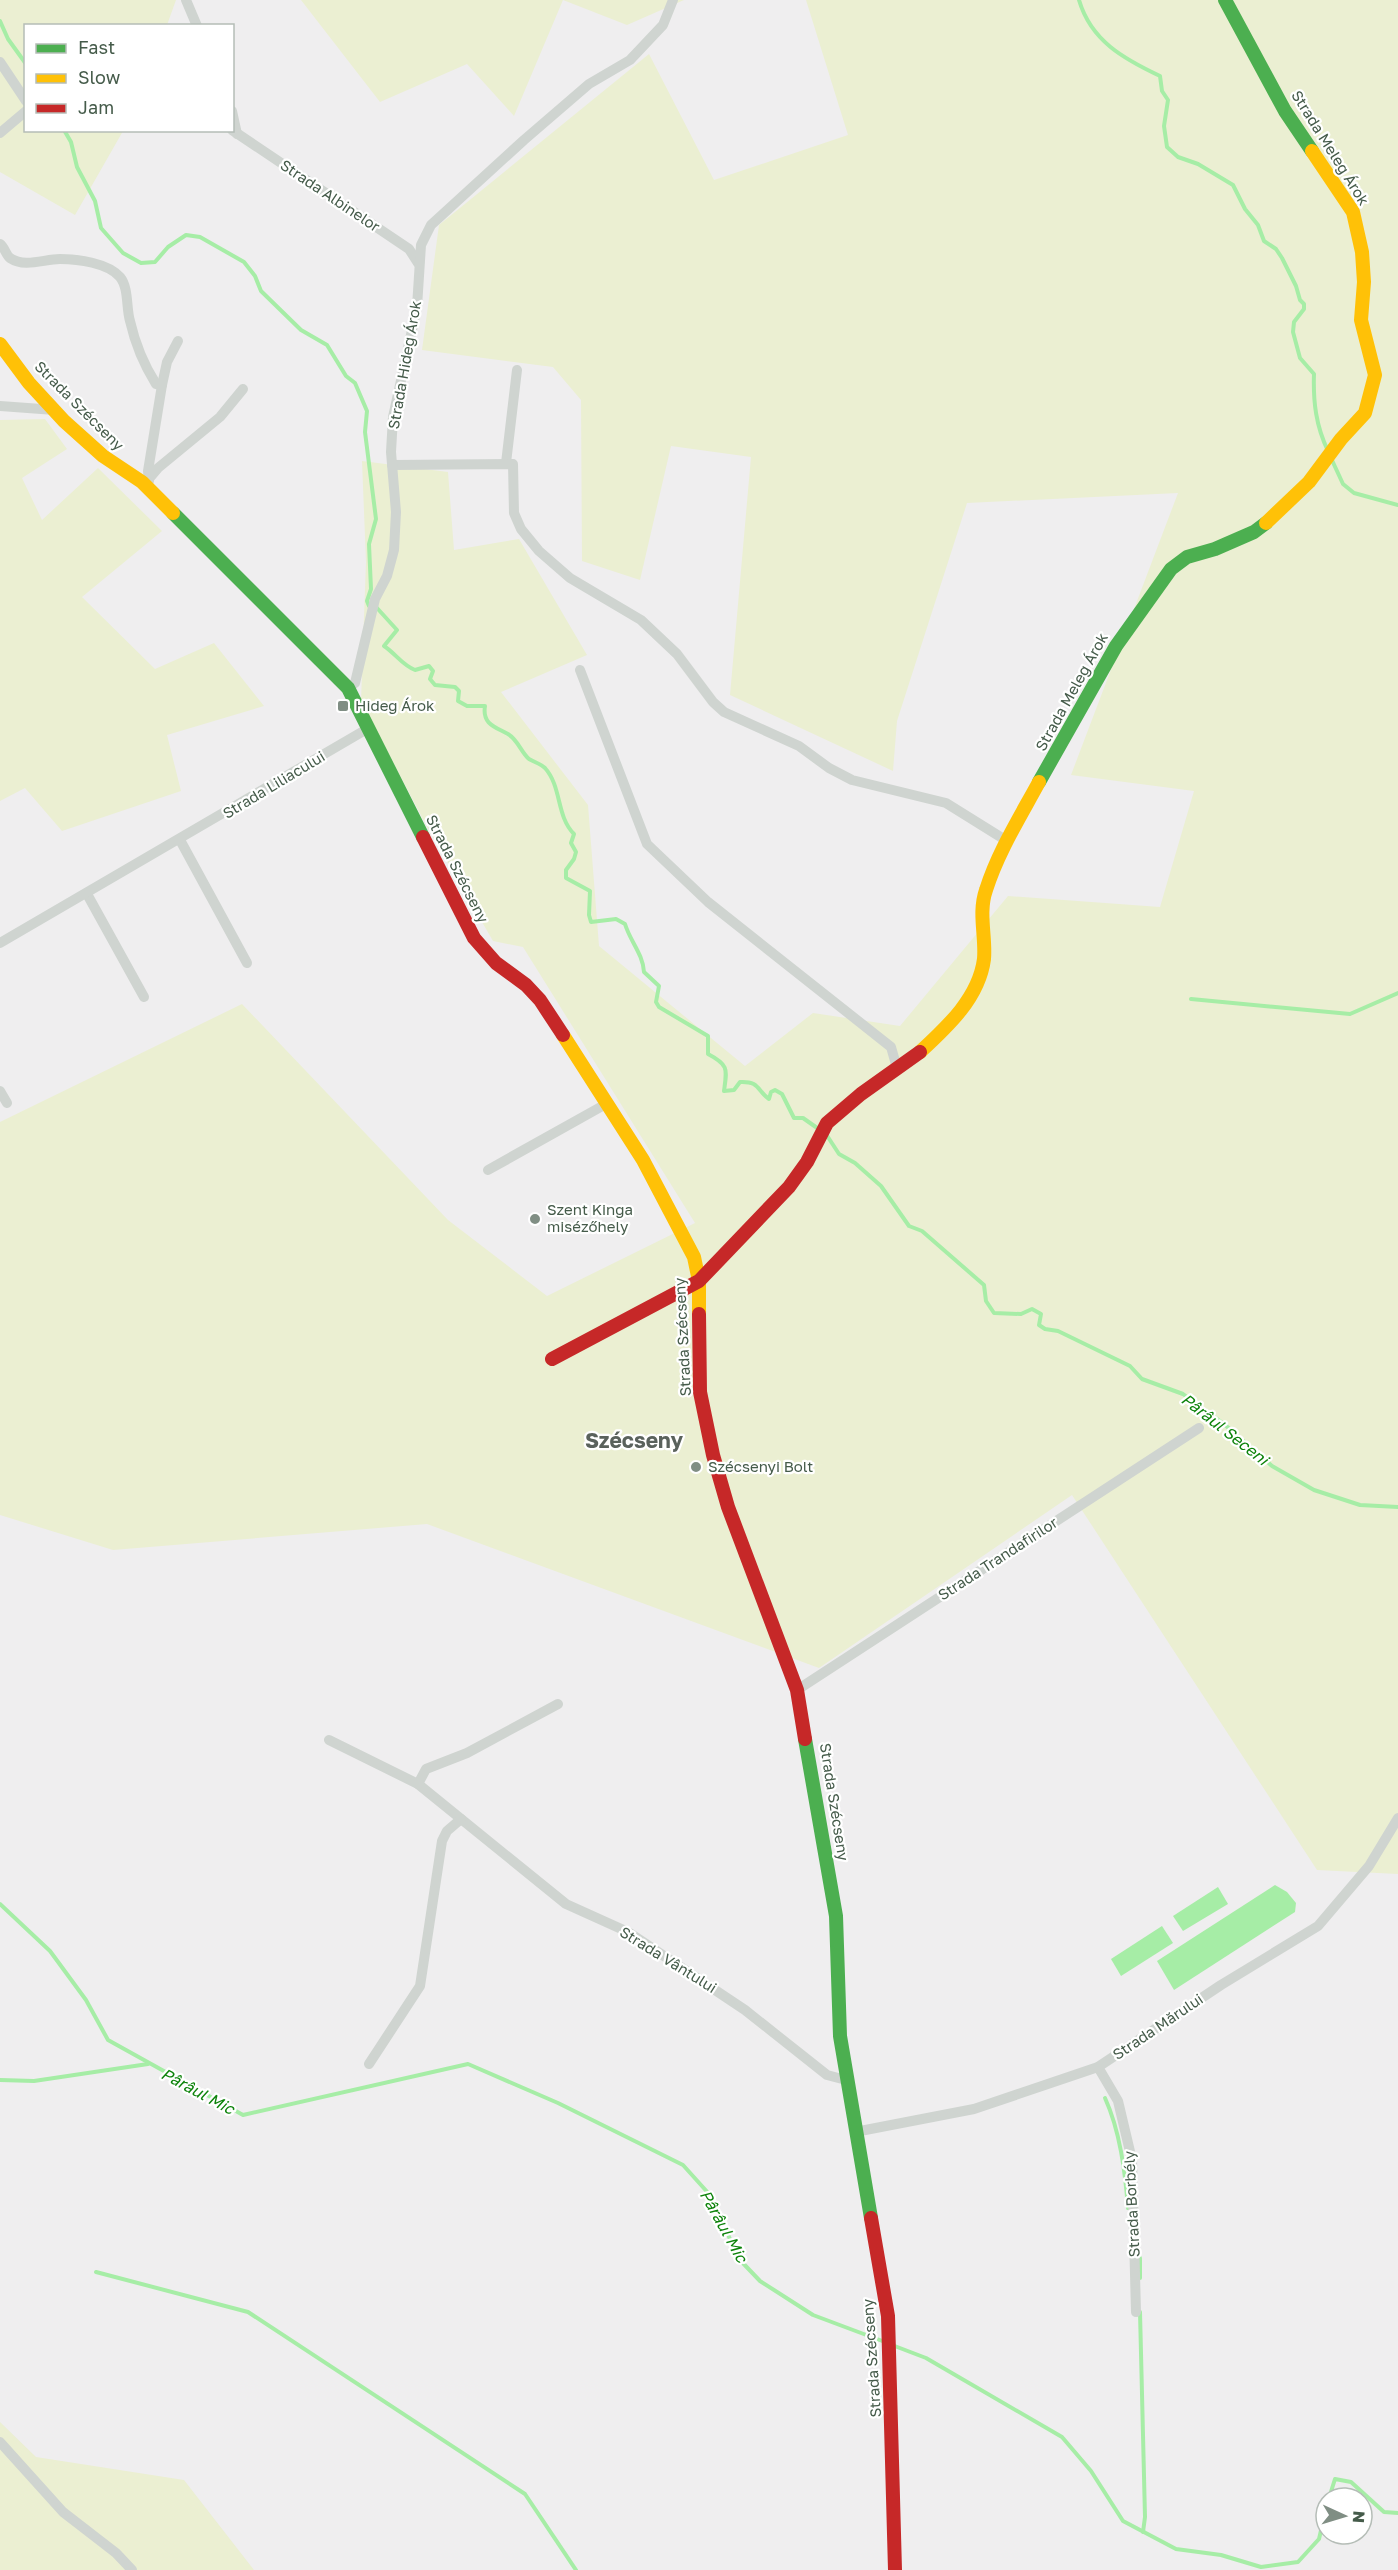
<svg xmlns="http://www.w3.org/2000/svg" width="1398" height="2570" font-family="'Golos Text',sans-serif">
	<rect width="100%" height="100%" fill="#efeeef"/>
	<!-- green -->
	<g fill="#ebefd2">
		<path d="M 0,0 L 176,0 L 167,25 L 26,26 L 26,130 L 123,131 L 75,215 L 0,172 Z"/>
		<path d="M 301,0 L 563,0 L 514,116 L 467,64 L 380,102 Z"/>
		<path d="M 563,0 L 684,0 L 627,25 Z"/>
		<path d="M 806,0 L 1398,0 L 1398,1874 L 1317,1870 L 1072,1495 L 819,1668 L 427,1524 L 113,1550 L 0,1515 L 0,1122 L 242,1004 L 448,1220 L 547,1296 L 695,1223 L 523,947 L 493,941 L 426,825 L 361,701 L 366,562 L 362,461 L 448,472 L 454,550 L 519,539 L 587,655 L 501,692 L 588,805 L 599,946 L 745,1066 L 813,1013 L 900,1026 L 1008,896 L 1160,907 L 1194,791 L 1071,775 L 1178,493 L 967,503 L 897,721 L 893,771 L 730,695 L 751,457 L 671,446 L 640,580 L 582,561 L 581,400 L 553,367 L 422,350 L 439,225 L 649,54 L 714,180 L 848,135 Z"/>
		<path d="M 45,419 L 67,449 L 22,478 L 42,520 L 98,468 L 162,531 L 82,597 L 155,669 L 214,643 L 264,706 L 167,735 L 181,791 L 62,831 L 25,788 L 0,801 L 0,420 Z"/>
		<path d="M 0,2422 L 36,2457 L 184,2480 L 254,2570 L 0,2570 Z"/>
	</g>
	<!-- water -->
	<g fill="#a6eda6">
		<path d="M 1275,1885 L 1287,1892 L 1296,1903 L 1295,1912 L 1174,1990 L 1157,1961 Z"/>
		<path d="M 1218,1887 L 1228,1904 L 1183,1931 L 1173,1916 Z"/>
		<path d="M 1162,1926 L 1173,1943 L 1121,1976 L 1111,1959 Z"/>
	</g>
	<g fill="none" stroke-linecap="round" stroke-linejoin="round">
		<!-- stream -->
		<g stroke="#a6eda6" stroke-width="4">
			<path d="M 1079,0 C 1091,41 1124,59 1160,76 L 1162,91 L 1168,100 L 1164,126 L 1167,147 L 1178,157 L 1198,164 L 1233,185 L 1245,209 L 1258,225 L 1264,241 L 1276,249 L 1282,258 L 1296,286 L 1300,300 L 1304,304 L 1304,309 L 1294,322 L 1293,332 L 1300,358 L 1314,374 C 1313,402 1316,426 1328,451"/>
			<path d="M 0,21 L 8,39 L 26,64"/>
			<path d="M 64,130 L 71,142 L 77,167 L 95,201 L 101,228 L 123,253 L 141,263 L 155,262 L 168,247 L 186,235 L 200,237 L 244,262 L 255,276 L 261,291 L 301,330 L 327,345 L 346,376 L 355,383 L 367,411 L 365,432 L 376,519 L 369,544 L 371,589 L 367,601 L 369,606 L 377,608 L 397,630 L 384,646 C 396,654 402,665 415,670 L 429,666 L 433,671 L 430,679 L 435,685 L 455,687 L 459,691 L 458,701 L 467,706 L 485,706 C 482,724 495,727 508,734 C 518,740 521,752 529,759 C 534,762 541,764 545,768 C 562,787 556,816 574,834 L 571,843 L 576,852 L 574,859 L 566,870 L 566,878 L 590,891 L 589,915 L 591,922 L 616,919 L 625,924 C 630,941 643,954 644,972 L 659,986 L 656,1002 L 659,1007 L 708,1036 L 708,1054 C 729,1065 727,1069 724,1091 L 734,1090 L 740,1082 C 760,1081 757,1091 769,1099 L 771,1092 L 775,1090 L 782,1094 L 794,1118 L 803,1118 L 820,1130"/>
			<path d="M 1331,458 L 1343,484 L 1354,493 L 1398,505"/>
			<path d="M 1191,999 L 1350,1014 L 1398,993"/>
			<path d="M 826,1134 L 839,1154 L 855,1163 L 881,1186 L 909,1226 L 922,1231 L 984,1285 L 986,1301 L 994,1313 L 1021,1314 L 1032,1309 L 1041,1314 L 1039,1325 L 1045,1329 L 1058,1331 L 1130,1366 L 1142,1379 L 1183,1394 L 1224,1424 L 1272,1466 L 1314,1490 L 1360,1505 L 1398,1507"/>
			<path d="M 0,1904 L 50,1951 L 86,2000 L 108,2040 L 243,2115 L 468,2064 L 558,2103 L 683,2165 L 710,2195 L 739,2259 L 760,2281 L 813,2315 L 885,2342"/>
			<path d="M 0,2080 L 34,2081 L 148,2064"/>
			<path d="M 1105,2098 C 1120,2131 1125,2171 1128,2208"/>
			<path d="M 1140,2258 L 1140,2278"/>
			<path d="M 96,2272 L 248,2312 L 525,2494 L 576,2570"/>
			<path d="M 1140,2312 L 1145,2517 L 1143,2532"/>
			<path d="M 892,2345 L 926,2358 L 1062,2437 L 1091,2471 L 1123,2521 L 1176,2549 L 1221,2555 L 1261,2567 L 1298,2562 L 1319,2539 L 1326,2509"/>
			<path d="M 1329,2498 L 1335,2479 L 1351,2482 L 1384,2512 L 1398,2513"/>
		</g>
		<!-- street -->
		<g stroke="#cfd4d0" stroke-width="10">
			<path d="M 186,0 L 197,26"/>
			<path d="M 0,62 L 26,101"/>
			<path d="M 232,111 L 237,134"/>
			<path d="M 232,130 L 409,249 L 418,263"/>
			<path d="M 0,133 L 26,111"/>
			<path d="M 0,244 C 5,248 6,255 10,258 C 25,268 44,259 60,259 C 78,259 108,263 120,277 C 129,288 126,308 130,321 C 135,343 144,365 156,384 L 162,385 L 148,471 L 149,481"/>
			<path d="M 162,385 L 167,362 L 178,341"/>
			<path d="M 0,406 L 55,410"/>
			<path d="M 506,463 L 517,370"/>
			<path d="M 392,465 L 513,464 L 514,513 L 521,529 L 539,551 L 570,578 L 641,620 L 677,654 L 713,702 L 724,712 L 799,746 L 829,768 L 852,780 L 946,803 L 1007,841"/>
			<path d="M 147,481 L 158,468 L 220,417 L 243,389"/>
			<path d="M 580,670 L 647,844 L 708,902 L 891,1047 L 897,1068"/>
			<path d="M 348,688 L 355,683 L 375,599 L 387,576 L 394,550 L 396,512 L 391,452 L 393,417 L 417,307 L 421,245 L 431,225 L 524,140 L 589,84 L 630,60 L 663,25 L 673,0"/>
			<path d="M 180,840 L 247,963"/>
			<path d="M 87,894 L 144,997"/>
			<path d="M 0,943 L 367,729"/>
			<path d="M 0,1091 L 7,1103"/>
			<path d="M 488,1170 L 606,1104"/>
			<path d="M 797,1690 L 1199,1428"/>
			<path d="M 329,1740 L 418,1784 L 566,1904 L 628,1932 L 745,2010 L 827,2075 L 846,2080"/>
			<path d="M 418,1784 L 426,1769 L 467,1753 L 558,1704"/>
			<path d="M 369,2064 L 420,1986 L 442,1841 L 447,1831 L 461,1819"/>
			<path d="M 1098,2067 L 1118,2101 L 1132,2160 L 1136,2312"/>
			<path d="M 855,2132 L 974,2109 L 1098,2067 L 1221,1985 L 1318,1926 L 1369,1866 L 1398,1818"/>
			<path d="M 0,2442 L 63,2512 L 116,2553 L 132,2570"/>
		</g>
		<!-- fast -->
		<g stroke="#4caf50" stroke-width="14">
			<path d="M 1225,0 L 1285,111 L 1312,151"/>
			<path d="M 173,513 L 348,688 L 423,837"/>
			<path d="M 1039,782 L 1116,646 L 1171,569 L 1187,557 L 1215,549 L 1254,532 L 1266,523"/>
			<path d="M 805,1739 L 836,1916 L 840,2036 L 871,2218"/>
		</g>
		<!-- slow -->
		<g stroke="#ffc107" stroke-width="14">
			<path d="M 0,344 L 29,383 L 64,421 L 103,456 L 142,482 L 173,513"/>
			<path d="M 1266,523 L 1309,482 L 1341,439 L 1365,413 L 1375,375 L 1361,320 L 1364,282 L 1362,252 L 1353,212 L 1312,151"/>
			<path d="M 563,1035 L 643,1160 L 694,1257 L 699,1281 L 699,1314"/>
			<path d="M 920,1052 C 947,1027 979,998 984,959 C 986,936 978,913 986,890 C 998,852 1020,817 1039,782"/>
		</g>
		<!-- jam -->
		<g stroke="#c62828" stroke-width="14">
			<path d="M 423,837 L 474,938 L 496,963 L 526,985 L 540,1000 L 563,1035"/>
			<path d="M 699,1314 L 700,1392 L 713,1455 L 728,1507 L 797,1690 L 805,1739"/>
			<path d="M 552,1359 L 699,1281 L 789,1187 L 807,1162 L 827,1123 L 861,1094 L 920,1052"/>
			<path d="M 871,2218 L 888,2316 L 895,2570"/>
		</g>
	</g>
	<!-- markers -->
	<g fill="#808e84" stroke="#fff" stroke-width="2">
		<rect x="337" y="700" width="12" height="12" rx="3"/>
		<circle cx="535" cy="1219" r="6"/>
		<circle cx="696" cy="1467" r="6"/>
	</g>
	<g text-anchor="middle" stroke-width="4.5" stroke-linejoin="round" paint-order="stroke">
		<!-- street labels -->
		<g font-size="15" fill="#455b4a" stroke="#fff">
			<text transform="translate(1330 148) rotate(58)" y="5">Strada Meleg Árok</text>
			<text transform="translate(330 196) rotate(34)" y="5">Strada Albinelor</text>
			<text transform="translate(405 365) rotate(-80)" y="5">Strada Hideg Árok</text>
			<text transform="translate(79 406) rotate(45)" y="5">Strada Szécseny</text>
			<text transform="translate(1072 692) rotate(-61)" y="5">Strada Meleg Árok</text>
			<text transform="translate(274 785) rotate(-31)" y="5">Strada Liliacului</text>
			<text transform="translate(457 869) rotate(63)" y="5">Strada Szécseny</text>
			<text transform="translate(683 1337) rotate(-93)" y="5">Strada Szécseny</text>
			<text transform="translate(998 1559) rotate(-33)" y="5">Strada Trandafirilor</text>
			<text transform="translate(834 1802) rotate(81)" y="5">Strada Szécseny</text>
			<text transform="translate(668 1960) rotate(32)" y="5">Strada Vântului</text>
			<text transform="translate(1158 2027) rotate(-34)" y="5">Strada Mărului</text>
			<text transform="translate(1132 2204) rotate(-93)" y="5">Strada Borbély</text>
			<text transform="translate(872 2358) rotate(-94)" y="5">Strada Szécseny</text>
		</g>
		<!-- poi labels -->
		<g font-size="15" fill="#455b4a" stroke="#fff" text-anchor="start">
			<text x="355" y="711">Hideg Árok</text>
			<text x="547" y="1215">Szent Kinga<tspan x="547" dy="17">misézőhely</tspan></text>
			<text x="708" y="1472">Szécsenyi Bolt</text>
		</g>
		<!-- water labels -->
		<g font-size="16" font-style="italic" fill="#0d830b" stroke="#fff">
			<text transform="translate(1225 1429) rotate(38)" y="6">Pârâul Seceni</text>
			<text transform="translate(198 2091) rotate(28)" y="6">Pârâul Mic</text>
			<text transform="translate(724 2226) rotate(61)" y="6">Pârâul Mic</text>
		</g>
		<!-- district labels -->
		<g font-size="21" font-weight="bold" fill="#5a625c" stroke="#fff">
			<text x="634" y="1448">Szécseny</text>
		</g>
	</g>
	<!-- legend -->
	<rect x="24" y="24" width="210" height="108" fill="#ffffff" stroke="#b5bdb7" stroke-width="1.5"/>
	<rect x="36" y="44" width="30" height="9" fill="#4caf50" stroke="#b5bdb7" stroke-width="1.5"/>
	<text x="78" y="54" font-size="18" fill="#455b4a">Fast</text>
	<rect x="36" y="74" width="30" height="9" fill="#ffc107" stroke="#b5bdb7" stroke-width="1.5"/>
	<text x="78" y="84" font-size="18" fill="#455b4a">Slow</text>
	<rect x="36" y="104" width="30" height="9" fill="#c62828" stroke="#b5bdb7" stroke-width="1.5"/>
	<text x="78" y="114" font-size="18" fill="#455b4a">Jam</text>
	<!-- north arrow -->
	<g transform="translate(1344 2516) rotate(94)"><circle r="28" fill="#ffffff" stroke="#b5bdb7" stroke-width="1.5"/>
	<path d="M0-4.5L10 22L0 15L-10 22Z" fill="#808e84"/>
	<text y="-9" font-size="16" font-weight="bold" text-anchor="middle" fill="#455b4a">N</text>
	</g>
</svg>
